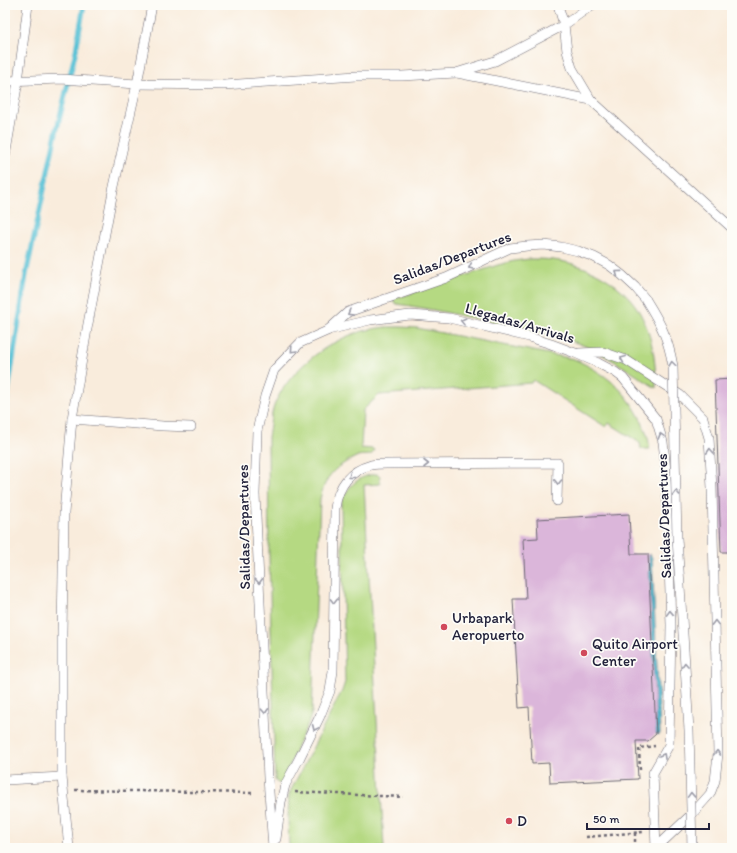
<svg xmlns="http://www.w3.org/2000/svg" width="737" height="853" font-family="Itim,sans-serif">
	<rect width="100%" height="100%" fill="#fdfcf7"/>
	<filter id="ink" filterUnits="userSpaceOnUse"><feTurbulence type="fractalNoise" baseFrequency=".025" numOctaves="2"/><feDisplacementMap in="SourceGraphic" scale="8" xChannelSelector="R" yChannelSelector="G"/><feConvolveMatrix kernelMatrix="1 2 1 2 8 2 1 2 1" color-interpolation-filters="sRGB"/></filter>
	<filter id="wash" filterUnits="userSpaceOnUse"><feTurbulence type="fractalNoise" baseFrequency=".012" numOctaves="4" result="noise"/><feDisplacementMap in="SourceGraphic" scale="16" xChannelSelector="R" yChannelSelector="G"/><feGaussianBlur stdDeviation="0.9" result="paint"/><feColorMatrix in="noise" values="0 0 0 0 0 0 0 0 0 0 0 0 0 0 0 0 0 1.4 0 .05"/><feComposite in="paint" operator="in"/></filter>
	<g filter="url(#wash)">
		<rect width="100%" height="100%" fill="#f9ecdc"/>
		<!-- green -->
		<g fill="#b5d982" stroke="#6c7e5e">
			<path d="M 529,259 C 540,259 550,259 560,261 C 589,266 621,283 637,308 C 652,332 656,360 656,388 C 634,374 613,359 590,348 C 557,334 522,328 487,321 C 457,315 428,308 397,304 L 393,301 L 394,299 L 498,265 L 514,261 Z"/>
			<path d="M 386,327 L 401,327 L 417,328 L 574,359 C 605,373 627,390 642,422 C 645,430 650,440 649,449 L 641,449 L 640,443 L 609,423 L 606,427 L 533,380 L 531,383 L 379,395 L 363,410 L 361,448 L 373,449 L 374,451 C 371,458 364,454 358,456 C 335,467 326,474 320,499 L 312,712 L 308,724 L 298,744 L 284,781 L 283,784 C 279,784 277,783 275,780 L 269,555 L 268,437 C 270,426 271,412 276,401 C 291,370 324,344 356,333 C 366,330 376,328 386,327 Z"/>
			<path d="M 377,474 L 380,476 L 380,484 L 364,485 L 384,848 L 289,848 L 288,818 L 289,795 L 290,792 L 342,691 L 345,682 L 341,504 C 346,487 359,475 377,474 Z"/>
		</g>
		<!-- water -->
		<path fill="#58c1d5" stroke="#3d7288" d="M 649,554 L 652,558 L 660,734 L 656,734 Z"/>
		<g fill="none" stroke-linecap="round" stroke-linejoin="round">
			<!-- stream -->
			<g stroke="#58c1d5" stroke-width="5">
				<path d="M 5,411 L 26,275 L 56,133 L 76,50 L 84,5"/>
				<path d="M 5,846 L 5,848"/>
			</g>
		</g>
		<g id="blocks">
			<!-- building -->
			<g fill="#dbb6da">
				<path d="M 732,379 L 732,552 L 721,552 L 715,380 Z"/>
				<path d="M 629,514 L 631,554 L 648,554 L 656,734 L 648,741 L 636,741 L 638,779 L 550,783 L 549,763 L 532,764 L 529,707 L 519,708 L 513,599 L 526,599 L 523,539 L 538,538 L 537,519 Z"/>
			</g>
		</g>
	</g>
	<g filter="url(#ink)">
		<use href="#blocks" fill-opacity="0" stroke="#6d6973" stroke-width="1"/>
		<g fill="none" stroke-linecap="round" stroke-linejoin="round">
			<!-- lane casing -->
			<g stroke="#6d6973" stroke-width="10">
				<g id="lane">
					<path d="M 558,5 L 564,25 L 567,51 L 572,68 L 591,100 L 732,228"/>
					<path d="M 457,73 L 591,100"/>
					<path d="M 5,81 L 61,79 L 137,84 L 224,85 L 356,76 L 402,76 L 456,73 L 495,61 L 564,25 L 592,5"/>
					<path d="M 5,157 L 18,81 L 28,5"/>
					<path d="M 328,330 L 370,320 L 410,315 L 449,318 L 529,337 L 551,344 L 575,353 L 598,363 L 615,372 L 623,378 L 656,419 L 663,442 L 666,470 L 671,625 L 669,745 L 653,773 L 656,848"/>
					<path d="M 579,353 L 603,352 L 626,360 L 680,395 L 703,418 L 709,438 L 712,488 L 718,754 L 715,781 L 710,794 L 693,813 L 656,848"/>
					<path d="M 72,419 L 163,426 L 191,427"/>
					<path d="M 5,780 L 62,777"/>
					<path d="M 276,839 L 281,802 L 285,785 L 299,759 L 320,716 L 330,691 L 333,671 L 335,508 C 338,486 349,471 371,465 C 376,464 382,464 387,464 L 558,463 L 557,501"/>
					<path d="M 69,848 L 62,777 L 62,632 L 64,513 L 72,419 L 87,329 L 113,191 L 137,84 L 152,5"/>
					<path d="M 273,848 L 268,778 L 255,494 L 257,431 L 265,396 L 274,370 L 300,343 L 327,331 L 348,312 L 446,278 L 510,248 L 527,246 L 544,245 L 561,247 L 578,251 L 594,257 L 609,265 L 622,275 L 635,287 L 646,300"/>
				</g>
			</g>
			<!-- path -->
			<g stroke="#6d6973" stroke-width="2.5" stroke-dasharray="3 3" stroke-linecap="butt">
				<path d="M 640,770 L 639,748 L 655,746"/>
				<path d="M 75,790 L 254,793"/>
				<path d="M 295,792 L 403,797"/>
				<path d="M 586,837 L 643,832"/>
				<path d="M 635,848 L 635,833"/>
			</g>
			<!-- lane -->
			<use href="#lane" stroke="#fff" stroke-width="9"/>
			<!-- lane-bridge casing -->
			<g stroke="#6d6973" stroke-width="10" stroke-linecap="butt">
				<path id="lane-bridge" d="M 646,300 C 661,324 668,338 673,366 L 677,538 L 689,730 L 692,848"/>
			</g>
			<!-- lane-bridge -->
			<use href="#lane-bridge" stroke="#fff" stroke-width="9"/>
		</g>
		<!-- one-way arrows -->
		<defs><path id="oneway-chevron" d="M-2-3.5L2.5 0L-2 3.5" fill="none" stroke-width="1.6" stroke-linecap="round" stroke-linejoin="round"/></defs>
		<g stroke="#9c9ca7">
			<use href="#oneway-chevron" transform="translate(471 267) rotate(155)"/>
			<use href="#oneway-chevron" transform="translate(618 273) rotate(-143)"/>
			<use href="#oneway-chevron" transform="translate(350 313) rotate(151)"/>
			<use href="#oneway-chevron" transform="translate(463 321) rotate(-166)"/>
			<use href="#oneway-chevron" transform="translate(293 350) rotate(133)"/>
			<use href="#oneway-chevron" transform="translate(623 359) rotate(-158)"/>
			<use href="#oneway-chevron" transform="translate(672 364) rotate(-98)"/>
			<use href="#oneway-chevron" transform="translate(661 436) rotate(-106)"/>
			<use href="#oneway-chevron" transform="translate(710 451) rotate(-93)"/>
			<use href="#oneway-chevron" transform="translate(426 464)"/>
			<use href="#oneway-chevron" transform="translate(351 476) rotate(142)"/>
			<use href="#oneway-chevron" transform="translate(558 482) rotate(91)"/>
			<use href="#oneway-chevron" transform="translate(676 493) rotate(-91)"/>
			<use href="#oneway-chevron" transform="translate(259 581) rotate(87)"/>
			<use href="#oneway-chevron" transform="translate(334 601) rotate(91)"/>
			<use href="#oneway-chevron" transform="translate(670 613) rotate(-92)"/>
			<use href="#oneway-chevron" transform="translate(715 623) rotate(-91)"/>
			<use href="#oneway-chevron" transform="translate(685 665) rotate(-93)"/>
			<use href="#oneway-chevron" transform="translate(265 711) rotate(87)"/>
			<use href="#oneway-chevron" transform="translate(315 728) rotate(114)"/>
			<use href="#oneway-chevron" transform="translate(717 753) rotate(-89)"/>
			<use href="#oneway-chevron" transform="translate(663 756) rotate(-61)"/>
			<use href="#oneway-chevron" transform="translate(691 795) rotate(-92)"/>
		</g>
	</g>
	<!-- markers -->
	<g fill="#d1495b" stroke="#fdfcf7" stroke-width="1.5">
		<circle cx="444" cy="627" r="4"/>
		<circle cx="584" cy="653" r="4"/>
		<circle cx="509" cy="821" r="4"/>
	</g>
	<g text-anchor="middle" stroke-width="3.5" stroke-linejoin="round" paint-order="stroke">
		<!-- street labels -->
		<g font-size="15" fill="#22223b" stroke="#fdfcf7">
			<text transform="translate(452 258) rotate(-21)" y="5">Salidas/Departures</text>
			<text transform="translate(520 323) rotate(16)" y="5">Llegadas/Arrivals</text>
			<text transform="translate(664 516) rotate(-92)" y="5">Salidas/Departures</text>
			<text transform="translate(244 527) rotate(-91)" y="5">Salidas/Departures</text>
		</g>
		<!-- poi labels -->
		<g font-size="15" fill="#22223b" stroke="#fdfcf7" text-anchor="start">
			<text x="452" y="623">Urbapark<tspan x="452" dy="17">Aeropuerto</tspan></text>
			<text x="592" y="649">Quito Airport<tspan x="592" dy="17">Center</tspan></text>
			<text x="517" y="826">D</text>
		</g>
	</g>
	<!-- margin -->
	<rect width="737" height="853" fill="none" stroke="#fdfcf7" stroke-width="20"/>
	<!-- scale -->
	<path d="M587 823v6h122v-6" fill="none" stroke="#22223b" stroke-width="2"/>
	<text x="593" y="823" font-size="12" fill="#22223b" stroke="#fdfcf7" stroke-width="3" paint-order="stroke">50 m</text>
</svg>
